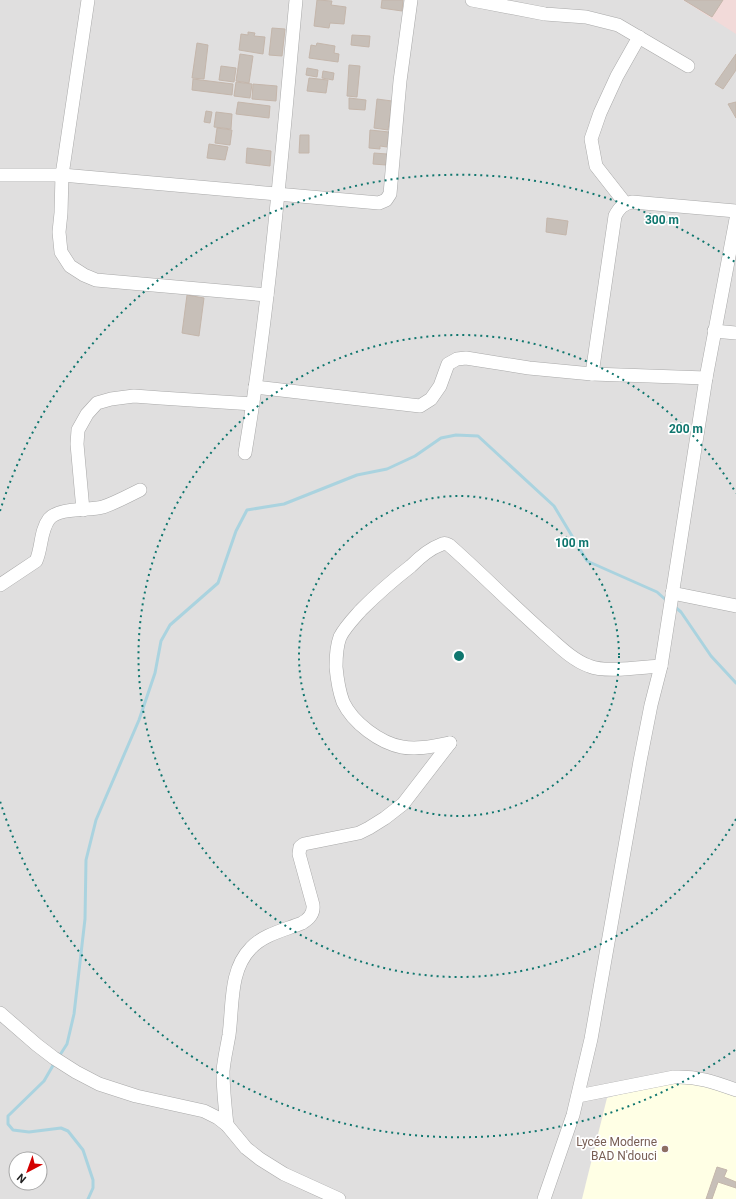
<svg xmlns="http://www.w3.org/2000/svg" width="736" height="1199" font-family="Roboto,sans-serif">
	<rect width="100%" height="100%" fill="#f2efe9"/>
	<!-- residential -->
	<path fill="#e0dfdf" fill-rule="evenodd" d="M 0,0 L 736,0 L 736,1199 L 0,1199 ZM 16,1159 L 40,1159 L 40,1183 L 16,1183 Z"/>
	<!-- commercial -->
	<path fill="#f2dad9" d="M 683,0 L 736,0 L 736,34 Z"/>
	<!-- education -->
	<path fill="#ffffe5" d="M 689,1076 L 736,1095 L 736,1199 L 582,1199 L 607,1098 Z"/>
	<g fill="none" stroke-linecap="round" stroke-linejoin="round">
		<!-- stream -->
		<g stroke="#aad3df" stroke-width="3">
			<path d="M 675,607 L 681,612 L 711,656 L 736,683"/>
			<path d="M 58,1058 L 67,1044 L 74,1014 L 85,919 L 86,860 L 96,820 L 139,720 L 155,673 L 161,641 L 170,625 L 218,583 L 236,531 L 247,510 L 284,504 L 357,475 L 387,469 L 415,456 L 441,438 L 456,435 L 478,436 L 554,506 L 587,561 L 657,592 L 667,601"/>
			<path d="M 55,1062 L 44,1081 L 8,1116 L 8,1124 L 13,1130 L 29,1132 L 61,1128 L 68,1131 L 83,1150 L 93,1180 L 93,1188 L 88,1199"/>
		</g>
	</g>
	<!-- building -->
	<g fill="#c7bfb8" stroke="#c4b6ab">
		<path d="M 317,0 L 332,1 L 331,5 L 346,7 L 344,24 L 330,23 L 329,28 L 314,26 Z"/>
		<path d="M 382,0 L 403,0 L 402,11 L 381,8 Z"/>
		<path d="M 684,0 L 723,0 L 712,17 Z"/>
		<path d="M 272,28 L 285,29 L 282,56 L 269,55 Z"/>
		<path d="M 248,32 L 255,33 L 254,36 L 265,37 L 263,54 L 239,50 L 241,34 L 248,35 Z"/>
		<path d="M 352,35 L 370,36 L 369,47 L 351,45 Z"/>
		<path d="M 197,43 L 208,45 L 204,79 L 192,78 Z"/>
		<path d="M 317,43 L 335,46 L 334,53 L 339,54 L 338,62 L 309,58 L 311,45 L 316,46 Z"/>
		<path d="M 240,54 L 253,56 L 249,83 L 236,81 Z"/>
		<path d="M 736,54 L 736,70 L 723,89 L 715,84 Z"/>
		<path d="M 349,65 L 360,66 L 357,97 L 347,96 Z"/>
		<path d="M 221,66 L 236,68 L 234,82 L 219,80 Z"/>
		<path d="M 307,68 L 318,70 L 317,77 L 306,75 Z"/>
		<path d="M 323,71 L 334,73 L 333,80 L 322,78 Z"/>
		<path d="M 309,78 L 328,80 L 326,93 L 307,91 Z"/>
		<path d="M 193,79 L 233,84 L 232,95 L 192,90 Z"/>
		<path d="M 236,82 L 252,84 L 250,98 L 234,96 Z"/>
		<path d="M 253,84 L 277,86 L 276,101 L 252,99 Z"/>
		<path d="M 349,98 L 366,100 L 365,110 L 349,109 Z"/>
		<path d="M 377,99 L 392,101 L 388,130 L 374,128 Z"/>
		<path d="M 238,102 L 270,106 L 269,118 L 236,114 Z"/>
		<path d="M 736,102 L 736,118 L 728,104 Z"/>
		<path d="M 206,111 L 212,112 L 210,123 L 204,122 Z"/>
		<path d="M 216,112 L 232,114 L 231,129 L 214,127 Z"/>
		<path d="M 217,128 L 232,130 L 230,145 L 215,143 Z"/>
		<path d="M 370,130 L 389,132 L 387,147 L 380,146 L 380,149 L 369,148 Z"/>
		<path d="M 300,135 L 309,135 L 309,153 L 299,153 Z"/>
		<path d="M 209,144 L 228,147 L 225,160 L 207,158 Z"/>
		<path d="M 247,148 L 271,151 L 270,166 L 246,163 Z"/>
		<path d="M 374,153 L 387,154 L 386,165 L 373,164 Z"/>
		<path d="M 547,218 L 568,221 L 566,235 L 546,232 Z"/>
		<path d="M 187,295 L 204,298 L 199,336 L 182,333 Z"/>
		<path d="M 717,1167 L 727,1170 L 724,1177 L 736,1182 L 736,1188 L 718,1182 L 712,1199 L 706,1199 Z"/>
	</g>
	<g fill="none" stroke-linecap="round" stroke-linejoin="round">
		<!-- minor casing -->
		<g stroke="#a9a9a9" stroke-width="14">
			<g id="minor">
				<path d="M 88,0 L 62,175 L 61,213 L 59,232 L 61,252 L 70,266 L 84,275 L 96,280 L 267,295"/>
				<path d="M 472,0 L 545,14 L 586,17 L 618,25 L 688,66"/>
				<path d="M 0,175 L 62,175 L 379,203 L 386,200 L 390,194 L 400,81 L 411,0"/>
				<path d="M 625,203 L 596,166 L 591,139 L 600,113 L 617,76 L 639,37"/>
				<path d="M 714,331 L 736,333"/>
				<path d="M 592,374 L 615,216 C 619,208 623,204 632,202 L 736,211"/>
				<path d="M 255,387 L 420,406 L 431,399 L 440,386 L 448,364 L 457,359 L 466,358 L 529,368 L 592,374 L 706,378"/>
				<path d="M 245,453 C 270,303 282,151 296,0"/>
				<path d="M 83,510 L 77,444 L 78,430 L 87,414 L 97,403 L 111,399 L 134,396 L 161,398 L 253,404"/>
				<path d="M 0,585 L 36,561 C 42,548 40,531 49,519 C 59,507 88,511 103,507 C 115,503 128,496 140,490"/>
				<path d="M 672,593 L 736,606"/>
				<path d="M 450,743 C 434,746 418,750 402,747 C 380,743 353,723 343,702 C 339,691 337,678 336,667 C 336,657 337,645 340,637 C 345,627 354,618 361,610 C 377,594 393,580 411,566 C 419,558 429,549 440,545 C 444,543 445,543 449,545 C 482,574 512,605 545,634 C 558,645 572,660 589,666 C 606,673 642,667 661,666"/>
				<path d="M 0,1013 L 37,1045 L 54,1058 L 76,1072 L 99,1084 L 136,1096 L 204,1111 L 218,1118 L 227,1125 L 246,1148 L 260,1159 L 284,1174 L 339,1199"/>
				<path d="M 578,1096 L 674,1077 C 697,1076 714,1082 736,1090"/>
				<path d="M 227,1125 C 225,1107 223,1089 223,1071 C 224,1059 227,1047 229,1035 C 233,1006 229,970 251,948 C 264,934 285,930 302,923 C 309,919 314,913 313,905 L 299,854 L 300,847 L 304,844 L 359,833 L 369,828 L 385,818 L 403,804 L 450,743"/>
				<path d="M 544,1199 L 573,1115 L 591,1039 L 640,761 L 651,705 L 661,666 L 706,378 L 736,219"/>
			</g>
		</g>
		<!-- minor -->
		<use href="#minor" stroke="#fff" stroke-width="13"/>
	</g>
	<!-- distance rings -->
	<g fill="none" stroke="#0f766e" stroke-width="2" stroke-dasharray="2 4">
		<circle cx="459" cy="656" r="160"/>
		<path d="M736 819A321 321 0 1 1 736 493"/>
		<path d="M735 1050A481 481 0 0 1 0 801M0 511A481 481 0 0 1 735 262"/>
	</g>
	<!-- markers -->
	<circle fill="#8d6e63" stroke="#fff" stroke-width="1.5" cx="665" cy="1149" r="4"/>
	<g text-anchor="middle" stroke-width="3.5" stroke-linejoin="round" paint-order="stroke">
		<!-- education labels -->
		<g font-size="12" fill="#785e54" stroke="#fff" text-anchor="end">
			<text x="657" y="1146">Lycée Moderne<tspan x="657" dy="14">BAD N'douci</tspan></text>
		</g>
	</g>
	<circle cx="459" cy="656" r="6" fill="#0f766e" stroke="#fff" stroke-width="2"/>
	<g font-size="12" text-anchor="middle" font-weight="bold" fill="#0f766e" stroke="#fff" stroke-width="3.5" stroke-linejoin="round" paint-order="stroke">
		<text x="662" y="224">300 m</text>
		<text x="686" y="433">200 m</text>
		<text x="572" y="547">100 m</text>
	</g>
	<!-- north arrow -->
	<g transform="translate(28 1171) rotate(221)"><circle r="19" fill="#ffffff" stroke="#a7a7a7"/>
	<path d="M0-3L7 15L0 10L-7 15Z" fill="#d40000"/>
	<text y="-6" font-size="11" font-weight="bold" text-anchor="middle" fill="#222222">N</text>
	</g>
</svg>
